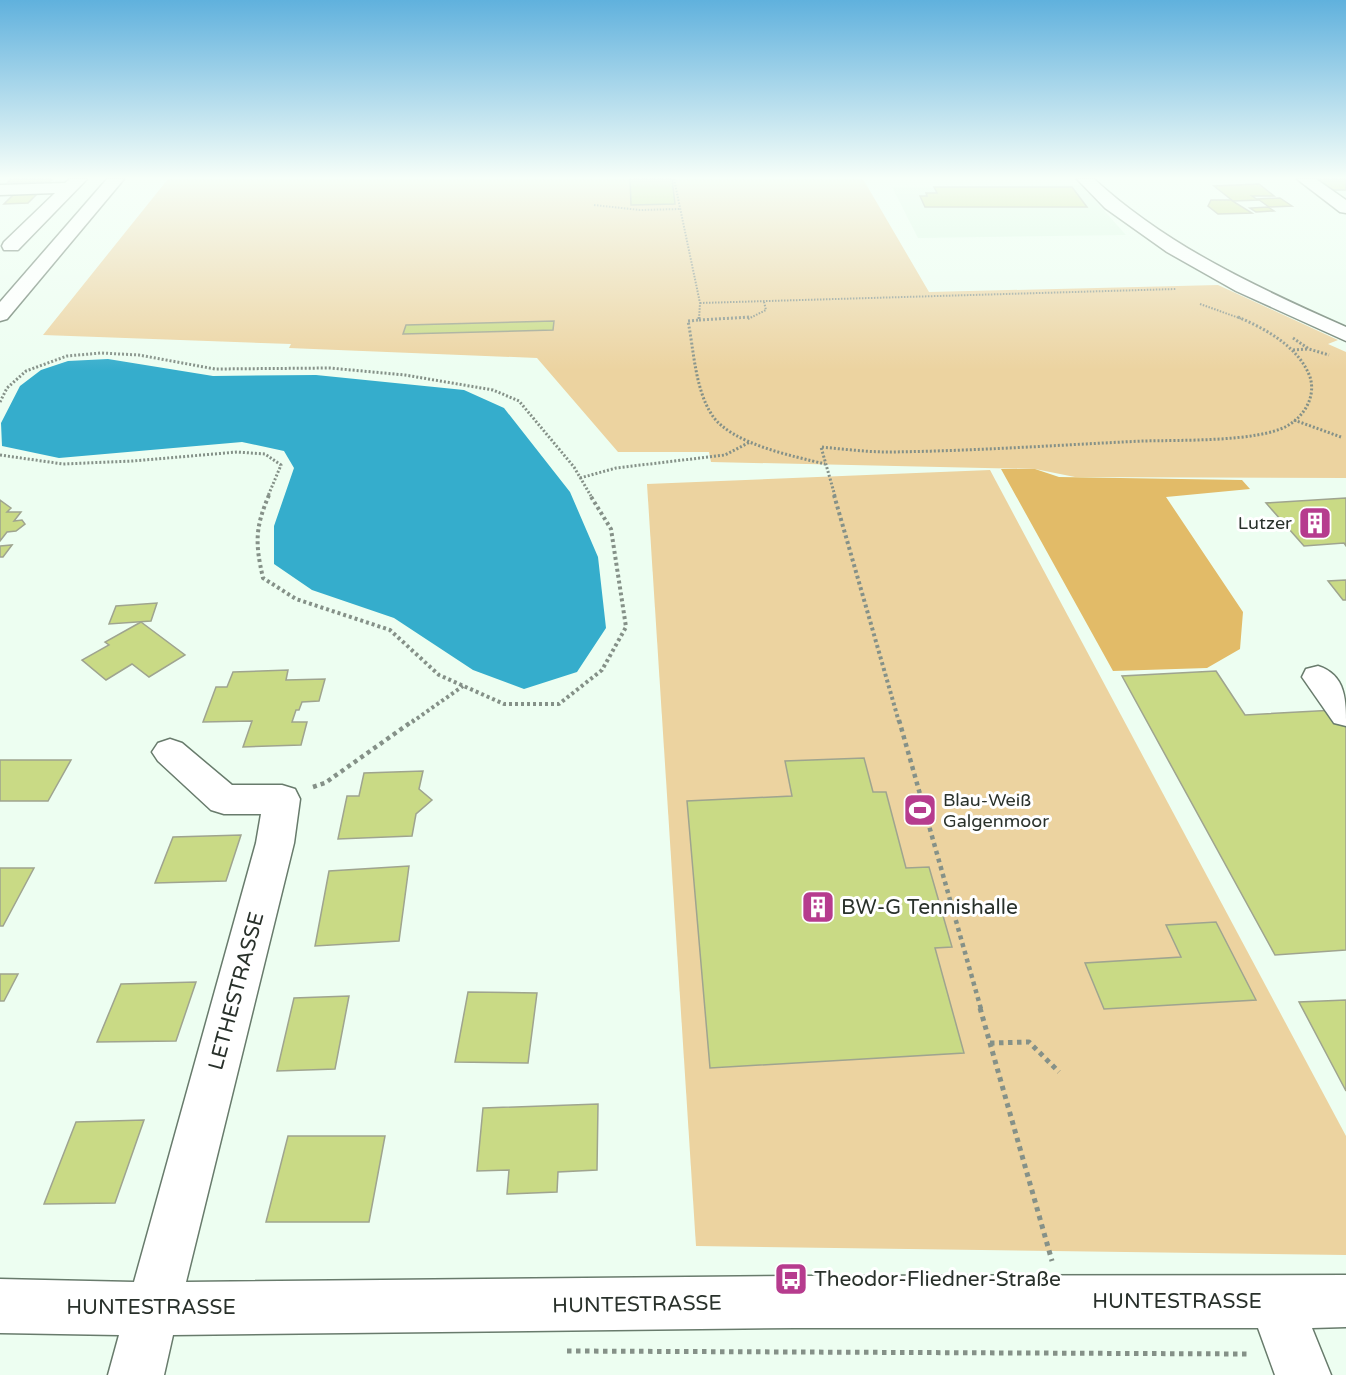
<svg xmlns="http://www.w3.org/2000/svg" width="1346" height="1375" font-family="'Varela Round',sans-serif">
	<rect width="100%" height="100%" fill="#edfef1"/>
	<!-- built -->
	<path fill="#ddf9e3" d="M 1081,185 L 1126,235 L 918,238 L 892,187 Z"/>
	<!-- green -->
	<g fill="#ecd3a0">
		<path d="M 168,179 L 863,179 L 929,292 L 1218,285 L 1338,340 L 1328,344 L 1346,352 L 1346,478 L 1075,477 L 1035,469 L 711,462 L 709,452 L 618,452 L 537,358 L 289,348 L 291,344 L 43,335 Z"/>
		<path d="M 990,470 L 1346,1136 L 1346,1255 L 696,1246 L 647,484 Z"/>
	</g>
	<!-- forest -->
	<path fill="#e2bb68" d="M 1001,469 L 1035,469 L 1059,477 L 1242,480 L 1250,489 L 1166,497 L 1243,612 L 1240,649 L 1207,668 L 1113,671 Z"/>
	<!-- water -->
	<path fill="#35adcc" d="M 108,359 L 213,376 L 316,375 L 464,390 L 504,408 L 570,492 L 598,557 L 606,628 L 577,672 L 524,689 L 473,670 L 394,618 L 312,590 L 274,564 L 274,526 L 294,468 L 284,451 L 242,442 L 59,458 L 2,446 L 1,423 L 20,386 L 41,370 L 68,361 Z"/>
	<!-- building -->
	<g fill="#c9da85" stroke="#9fa48f" stroke-width="1.5">
		<path d="M 11,179 L 53,179 L 49,182 L 8,182 Z"/>
		<path d="M 630,179 L 672,179 L 675,204 L 631,205 Z"/>
		<path d="M 1310,179 L 1346,179 L 1346,190 L 1326,190 Z"/>
		<path d="M 1259,184 L 1274,196 L 1252,196 L 1258,200 L 1233,201 L 1214,186 Z"/>
		<path d="M 934,187 L 1072,187 L 1087,207 L 925,207 L 920,196 L 927,196 L 926,193 L 937,193 Z"/>
		<path d="M 41,190 L 28,203 L 4,204 L 17,191 Z"/>
		<path d="M 1280,198 L 1292,206 L 1269,207 L 1258,199 Z"/>
		<path d="M 1211,200 L 1231,200 L 1252,213 L 1218,214 L 1208,206 Z"/>
		<path d="M 1268,207 L 1274,211 L 1256,212 L 1250,208 Z"/>
		<path d="M 554,321 L 553,330 L 403,334 L 406,325 Z"/>
		<path d="M 1346,498 L 1346,546 L 1344,543 L 1304,546 L 1266,503 Z"/>
		<path d="M 0,500 L 11,508 L 7,512 L 21,512 L 14,521 L 22,520 L 25,524 L 16,531 L 7,532 L 0,541 Z"/>
		<path d="M 12,545 L 3,557 L 0,557 L 0,546 Z"/>
		<path d="M 1346,580 L 1346,600 L 1343,600 L 1328,581 Z"/>
		<path d="M 157,603 L 151,621 L 109,624 L 116,606 Z"/>
		<path d="M 141,622 L 185,655 L 149,677 L 132,664 L 106,680 L 82,660 L 109,645 L 105,642 Z"/>
		<path d="M 288,670 L 286,680 L 325,679 L 319,701 L 302,702 L 299,710 L 296,710 L 292,722 L 307,722 L 301,745 L 243,747 L 252,721 L 203,722 L 216,687 L 227,687 L 233,672 Z"/>
		<path d="M 1216,671 L 1245,715 L 1335,710 L 1346,726 L 1346,950 L 1275,955 L 1122,676 Z"/>
		<path d="M 864,758 L 873,792 L 886,792 L 906,868 L 929,867 L 952,947 L 935,948 L 964,1053 L 710,1068 L 687,801 L 792,796 L 785,761 Z"/>
		<path d="M 0,760 L 71,760 L 48,801 L 0,801 Z"/>
		<path d="M 423,771 L 419,789 L 432,800 L 416,814 L 412,836 L 338,839 L 347,796 L 359,796 L 364,773 Z"/>
		<path d="M 241,835 L 226,881 L 155,883 L 173,837 Z"/>
		<path d="M 409,866 L 399,941 L 315,946 L 329,871 Z"/>
		<path d="M 0,868 L 34,868 L 3,926 L 0,926 Z"/>
		<path d="M 1216,922 L 1256,1000 L 1104,1009 L 1085,963 L 1181,957 L 1166,925 Z"/>
		<path d="M 0,974 L 18,974 L 4,1001 L 0,1001 Z"/>
		<path d="M 196,982 L 176,1041 L 97,1042 L 121,984 Z"/>
		<path d="M 468,992 L 537,993 L 528,1063 L 455,1062 Z"/>
		<path d="M 349,996 L 335,1069 L 277,1071 L 294,998 Z"/>
		<path d="M 1346,1000 L 1346,1091 L 1299,1002 Z"/>
		<path d="M 598,1104 L 597,1170 L 558,1172 L 557,1192 L 507,1194 L 509,1170 L 477,1171 L 483,1108 Z"/>
		<path d="M 144,1120 L 115,1203 L 44,1204 L 76,1122 Z"/>
		<path d="M 288,1136 L 385,1136 L 369,1222 L 266,1222 Z"/>
	</g>
	<g fill="none" stroke-linecap="round" stroke-linejoin="round">
		<!-- minor casing -->
		<g stroke="#687b6c" stroke-width="3">
			<g id="minor">
				<path d="M 70,179 L 87,179 L 18,250 L 4,250 L 2,246 L 4,242 L 55,193 L 0,195 L 0,185 L 65,183 Z"/>
				<path d="M 107,179 L 124,179 L 7,319 L 0,321 L 0,302 Z"/>
				<path d="M 1077,179 L 1094,179 C 1167,246 1256,287 1346,327 L 1346,341 L 1236,291 L 1167,252 L 1105,208 Z"/>
				<path d="M 1297,179 L 1316,179 L 1346,200 L 1346,213 L 1340,212 Z"/>
				<path d="M 1318,666 C 1346,675 1346,700 1346,726 L 1334,723 L 1302,677 L 1306,669 Z"/>
				<path d="M 170,739 L 182,743 L 232,785 L 282,785 L 295,789 L 300,799 L 294,843 L 186,1282 L 795,1276 L 1346,1275 L 1346,1327 L 1312,1328 L 1331,1375 L 1275,1375 L 1258,1328 L 795,1328 L 173,1335 L 164,1375 L 108,1375 L 119,1335 L 0,1333 L 0,1279 L 134,1282 L 256,843 L 261,814 L 224,814 L 211,810 L 158,761 L 152,752 L 158,743 Z"/>
			</g>
		</g>
		<!-- path-far4 -->
		<g stroke="#859188" stroke-width="2" stroke-dasharray="1.5 1.5" stroke-linecap="butt">
			<path d="M 674,179 L 700,303 L 699,319"/>
			<path d="M 594,205 L 640,210 L 680,209"/>
			<path d="M 700,303 L 1176,289"/>
			<path d="M 1200,304 L 1242,319"/>
			<path d="M 748,319 L 766,310 L 764,302"/>
		</g>
		<!-- path-far3 -->
		<g stroke="#859188" stroke-width="3" stroke-dasharray="2 2" stroke-linecap="butt">
			<path d="M 699,317 L 699,320 L 688,321 C 694,351 695,389 712,415 C 731,444 793,456 825,464"/>
			<path d="M 699,320 L 751,317"/>
			<path d="M 1293,338 L 1309,349 L 1329,355"/>
			<path d="M 1293,350 L 1308,349"/>
			<path d="M 0,402 L 7,388 L 26,371 L 67,356 L 101,353 L 139,355 L 215,369 L 330,368 L 405,375 L 493,390 L 519,401 L 574,467 L 591,496"/>
			<path d="M 1294,420 L 1341,437"/>
			<path d="M 0,455 L 63,464 L 133,461 L 237,452 L 265,454 L 281,465 L 268,496"/>
			<path d="M 580,478 L 616,468 L 725,455 L 750,442"/>
			<path d="M 835,496 L 821,447 C 843,449 866,452 889,452 C 974,451 1059,445 1143,441 C 1179,440 1258,442 1287,426 C 1305,416 1316,396 1310,377 C 1299,347 1266,329 1238,317"/>
		</g>
		<!-- path-far2 -->
		<g stroke="#859188" stroke-width="4" stroke-dasharray="3 3" stroke-linecap="butt">
			<path d="M 269,495 C 255,528 255,543 263,578 L 296,599 L 390,630 L 439,675 L 504,704 L 559,704 L 602,670 L 626,627 L 611,529 L 590,495"/>
			<path d="M 834,495 L 899,722"/>
			<path d="M 412,722 L 463,686"/>
		</g>
		<!-- path-far1 -->
		<g stroke="#859188" stroke-width="4.5" stroke-dasharray="4 4" stroke-linecap="butt">
			<path d="M 899,720 L 981,1009"/>
			<path d="M 313,787 L 325,783 L 414,720"/>
		</g>
		<!-- path -->
		<g stroke="#859188" stroke-width="5" stroke-dasharray="4.5 4.5" stroke-linecap="butt">
			<path d="M 980,1008 L 1052,1261"/>
			<path d="M 990,1043 L 1029,1042 L 1059,1072"/>
			<path d="M 567,1351 L 1249,1354"/>
		</g>
		<!-- minor -->
		<use href="#minor" fill="#fff" fill-rule="evenodd"/>
	</g>
	<!-- sky -->
	<linearGradient id="sky" x2="0" y2="1"><stop stop-color="#60b1dd"/><stop offset="0.48" stop-color="#f7fff9"/><stop offset="1" stop-color="#f7fff9" stop-opacity="0"/></linearGradient>
	<rect width="1346" height="371" fill="url(#sky)"/>
	<!-- icons -->
	<defs>
		<g id="building-square" transform="scale(1.725)"><rect x="-9" y="-9" width="18" height="18" rx="4" fill="#b63c8e" stroke="#fff"/><path d="M-4-6H4V6H1V3H-1V6H-4ZM-2.5-4.3h1.7v1.8h-1.7ZM.8-4.3h1.7v1.8H.8ZM-2.5-1h1.7V.8h-1.7ZM.8-1h1.7V.8H.8Z" fill="#fff"/></g>
		<g id="stadium-square" transform="scale(1.725)"><rect x="-9" y="-9" width="18" height="18" rx="4" fill="#b63c8e" stroke="#fff"/><path d="M0-5a6.5 5 0 1 0 0 10a6.5 5 0 1 0 0-10ZM-3.5-1.8h7v3.6h-7Z" fill="#fff"/></g>
		<g id="bus-square" transform="scale(1.725)"><rect x="-9" y="-9" width="18" height="18" rx="4" fill="#b63c8e" stroke="#fff"/><path d="M-5-6H5V4H4V6H2V4H-2V6H-4V4H-5ZM-3.5-4V0h7V-4ZM-3.5 1.2v1.5H-2V1.2ZM2 1.2v1.5H3.5V1.2Z" fill="#fff"/></g>
	</defs>
	<g fill-rule="evenodd">
		<use href="#building-square" x="1315" y="523"/>
		<use href="#stadium-square" x="920" y="810"/>
		<use href="#building-square" x="818" y="907"/>
		<use href="#bus-square" x="791" y="1279"/>
	</g>
	<g text-anchor="middle" stroke-width="6" stroke-linejoin="round" paint-order="stroke">
		<!-- poi labels -->
		<g font-size="18" fill="#29312b" stroke="#fff" text-anchor="end">
			<text x="1292" y="529">Lutzer</text>
			<text x="943" y="806" text-anchor="start">Blau-Weiß<tspan x="943" dy="21">Galgenmoor</tspan></text>
		</g>
		<!-- near-poi labels -->
		<g font-size="21" fill="#29312b" stroke="#fff" text-anchor="start">
			<text x="841" y="914">BW-G Tennishalle</text>
			<text x="814" y="1286">Theodor-Fliedner-Straße</text>
		</g>
		<!-- near-street labels -->
		<g font-size="21" fill="#29312b" stroke="#fff">
			<text transform="translate(236 991) rotate(-75)" y="7">LETHESTRASSE</text>
			<text x="1177" y="1308">HUNTESTRASSE</text>
			<text transform="translate(637 1304) rotate(-1)" y="7">HUNTESTRASSE</text>
			<text x="151" y="1314">HUNTESTRASSE</text>
		</g>
	</g>
</svg>
